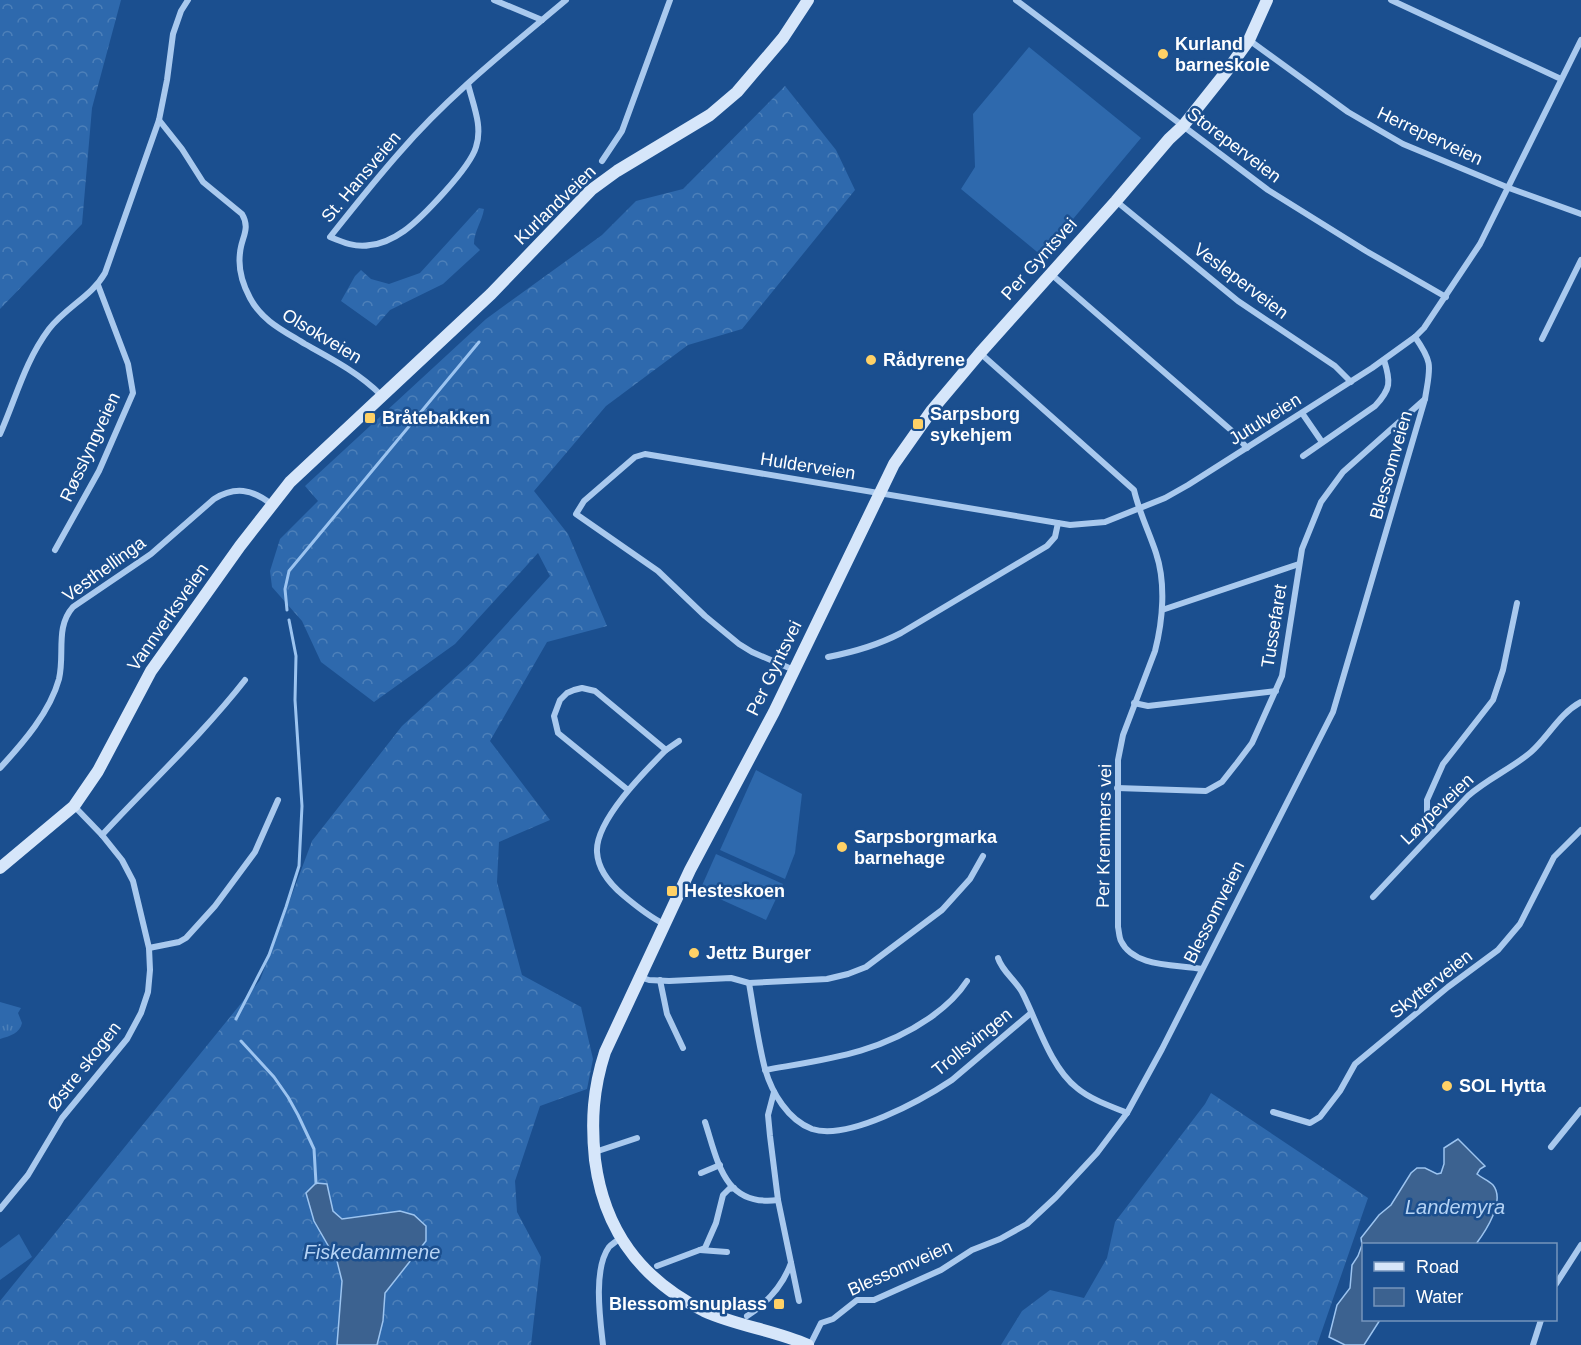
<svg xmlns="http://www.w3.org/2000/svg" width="1581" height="1345" font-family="Arial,sans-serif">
	<defs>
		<pattern id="forest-crowns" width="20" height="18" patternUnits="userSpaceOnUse" patternTransform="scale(1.5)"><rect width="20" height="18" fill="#2e69ad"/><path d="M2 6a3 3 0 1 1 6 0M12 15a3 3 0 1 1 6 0" fill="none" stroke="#4d80b9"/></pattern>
		<pattern id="park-tufts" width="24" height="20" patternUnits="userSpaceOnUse" patternTransform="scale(1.5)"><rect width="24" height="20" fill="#2e69ad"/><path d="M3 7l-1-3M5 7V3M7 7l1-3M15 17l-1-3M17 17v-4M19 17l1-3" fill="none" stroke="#4d80b9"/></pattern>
	</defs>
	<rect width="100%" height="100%" fill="#1b4f8f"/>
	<!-- grass -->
	<g fill="#2e69ad">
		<path d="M 1029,47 L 1141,138 L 1042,256 L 961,189 L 975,167 L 973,114 Z"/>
		<path d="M 756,770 L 802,794 L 795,853 L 785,879 L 720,850 Z"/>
		<path d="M 716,854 L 783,884 L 766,920 L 700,890 Z"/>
		<path d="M 19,1234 L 32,1257 L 0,1280 L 0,1248 Z"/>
	</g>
	<!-- forest -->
	<g fill="url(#forest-crowns)">
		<path d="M 0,0 L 121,0 L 92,108 L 82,224 L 0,309 Z"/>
		<path d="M 785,86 L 836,150 L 855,190 L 742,329 L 688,345 L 606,406 L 534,491 L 568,534 L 607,626 L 547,642 L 490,741 L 550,820 L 499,842 L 497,882 L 522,975 L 581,1007 L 593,1059 L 587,1089 L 540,1106 L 515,1181 L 517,1212 L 541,1257 L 531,1345 L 0,1345 L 0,1301 L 260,980 L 312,841 L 402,726 L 473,661 L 550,576 L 538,553 L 455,644 L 374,702 L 321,662 L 302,621 L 272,587 L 270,571 L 280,539 L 318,501 L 305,486 L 486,319 L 602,235 L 636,201 L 683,189 Z"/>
		<path d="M 479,208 L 484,209 C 482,222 474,231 474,244 L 480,250 L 443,284 L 390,310 L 376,326 L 341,301 L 355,276 L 361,270 L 371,279 L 389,284 L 420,273 Z"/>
		<path d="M 1211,1093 L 1368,1198 L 1317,1345 L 1001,1345 L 1022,1311 L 1050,1290 L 1084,1298 L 1107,1258 L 1115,1222 L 1205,1104 Z"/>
	</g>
	<!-- park -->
	<path fill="url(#park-tufts)" d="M 0,1002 L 21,1008 L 18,1013 L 22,1023 C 20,1033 10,1036 0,1039 Z"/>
	<!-- water -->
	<g fill="#3c6290" stroke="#9cc4f0" stroke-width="1.5">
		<path d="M 1458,1139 L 1485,1166 L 1480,1169 L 1477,1174 C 1482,1178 1489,1181 1493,1185 C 1506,1201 1485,1232 1476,1244 L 1364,1244 L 1364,1320 L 1380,1320 L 1364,1345 L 1345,1345 L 1329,1337 L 1337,1305 L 1350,1288 L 1352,1265 L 1358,1256 L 1362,1245 L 1361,1238 L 1379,1215 L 1391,1205 L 1411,1173 L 1417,1168 L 1425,1168 L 1437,1174 L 1441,1173 L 1444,1164 L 1444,1148 Z"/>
		<path d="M 316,1183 L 327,1184 L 333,1211 L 342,1219 L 400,1211 L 414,1215 L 426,1226 L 426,1241 L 385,1293 L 383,1321 L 377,1345 L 337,1345 L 342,1281 L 337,1261 L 314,1221 L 306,1193 Z"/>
	</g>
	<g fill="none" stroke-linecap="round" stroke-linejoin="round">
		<!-- stream -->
		<g stroke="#9cc4f0" stroke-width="3">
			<path d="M 287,610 L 285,589 L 289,571 L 479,342"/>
			<path d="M 236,1019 L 269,955 L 286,907 L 299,866 L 302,806 L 295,700 L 296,656 L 289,620"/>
			<path d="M 241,1041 L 274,1077 L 288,1097 L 298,1115 L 314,1149 L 316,1183"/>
		</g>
		<!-- street -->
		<g stroke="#a9c9ee" stroke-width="6">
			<path d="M 494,0 L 542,20"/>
			<path d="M 1016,0 L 1268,190 L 1366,251 L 1446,297"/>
			<path d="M 1391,0 L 1561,79"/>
			<path d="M 1249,40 L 1348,112 L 1403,144 L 1509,188 L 1581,214"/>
			<path d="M 468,84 C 473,105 483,126 476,147 C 470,168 422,218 404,231 C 394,238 382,244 370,245 C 356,248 342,242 330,237 C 353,208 376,179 400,152 C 449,95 509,48 566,0"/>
			<path d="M 159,120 L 182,149 L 203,182 L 242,214 C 251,229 241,238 240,253 C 238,268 243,285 250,298 C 262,321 284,331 305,344 C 332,359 359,373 381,395"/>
			<path d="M 602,161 L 622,131 L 670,0"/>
			<path d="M 1116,201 L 1238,301 L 1335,366 L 1351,382"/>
			<path d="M 1051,274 L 1232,431 L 1247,448"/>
			<path d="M 1542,339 L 1581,260"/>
			<path d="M 980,353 L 1134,490 C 1139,512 1149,532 1156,553 C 1166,583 1163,620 1155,651 L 1123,735 L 1118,760 L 1118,927 C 1119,931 1119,937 1121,941 C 1134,968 1177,964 1202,969"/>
			<path d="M 1302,413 L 1322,442"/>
			<path d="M 0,434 C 16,398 25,361 49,329 C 66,307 92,296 105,273 L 159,120 L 167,80 L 173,34 L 181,11 L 188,0"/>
			<path d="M 1303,456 L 1375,406 C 1391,389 1391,382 1384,360"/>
			<path d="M 55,550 L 99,471 L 133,393 L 128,364 L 98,285"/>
			<path d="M 1162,610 L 1299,564"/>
			<path d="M 828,657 C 854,652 878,645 901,633 L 1047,546 L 1055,537 L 1058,523"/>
			<path d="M 794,670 L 752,652 L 739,644 L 705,616 L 658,571 L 576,514 L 584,501 L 635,457 L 645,454 L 1070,525 L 1105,522 L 1165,498 L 1188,485 L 1372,368 L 1415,337 L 1424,328 L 1480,244 L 1581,40"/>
			<path d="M 1134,703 L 1148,706 L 1276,691"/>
			<path d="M 666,750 L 679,741"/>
			<path d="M 0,768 C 23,743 50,712 59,679 C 65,654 55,627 73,607 L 151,554 L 214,499 C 235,486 252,489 271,504"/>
			<path d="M 1117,788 L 1206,791 L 1222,782 L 1237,763 L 1252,743 L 1282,676 L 1302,549 L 1321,502 L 1343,472 L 1425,399"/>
			<path d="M 628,790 L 558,733 L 554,716 L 560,700 L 567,693 L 574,690 L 582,688 L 595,691 L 666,750 C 645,771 595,821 597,852 C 598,870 610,884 623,895 C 636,906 648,916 664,924"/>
			<path d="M 1435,829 L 1427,818 L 1427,800 L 1443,764 L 1493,700 L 1503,670 L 1517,603"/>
			<path d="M 102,835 C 150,783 202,735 245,680"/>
			<path d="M 1373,897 L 1468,796 C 1487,779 1511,769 1531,752 C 1548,737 1560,713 1581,702"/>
			<path d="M 149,948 L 179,942 L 186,938 L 215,906 L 255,852 L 278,800"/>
			<path d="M 998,958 C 1002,971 1015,980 1022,992 C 1037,1021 1050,1067 1077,1088 C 1090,1099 1110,1106 1127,1113"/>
			<path d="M 640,977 L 649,980 L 669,981 L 731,978 L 749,983 L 827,979 L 848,974 L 866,967 L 942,910 L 970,879 L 983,856"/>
			<path d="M 660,980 L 667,1014 L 683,1048"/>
			<path d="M 749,983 C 754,1012 758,1042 765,1069 C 772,1093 788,1120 812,1129 C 848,1141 922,1100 952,1080 L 1031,1013"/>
			<path d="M 765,1070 C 827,1059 878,1054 931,1017 C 945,1007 958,995 967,981"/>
			<path d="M 774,1092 L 768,1115 L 770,1136 L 778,1200 L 799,1301"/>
			<path d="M 1273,1112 L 1310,1123 L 1320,1117 L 1340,1091 L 1355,1064 L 1448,987 L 1498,950 L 1520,924 L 1554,857 L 1581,830"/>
			<path d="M 705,1122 C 718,1162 724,1207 778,1200"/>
			<path d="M 1551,1147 L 1581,1110"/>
			<path d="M 595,1152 L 637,1138"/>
			<path d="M 701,1173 L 720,1165"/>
			<path d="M 0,1209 L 28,1175 L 62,1118 L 127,1039 L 141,1013 L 148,992 L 150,970 L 149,948 L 133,881 L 122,860 L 102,835 L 74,806"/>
			<path d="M 700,1250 L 727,1252"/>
			<path d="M 657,1266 L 705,1248 L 716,1223 L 723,1195 L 729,1189 L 734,1188"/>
			<path d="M 1556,1284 L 1581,1245"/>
			<path d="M 747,1316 C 767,1303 783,1285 791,1263"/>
			<path d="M 603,1345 C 600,1319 593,1269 609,1247 C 612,1244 617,1241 620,1238"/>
			<path d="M 810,1345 L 821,1323 L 833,1319 L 857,1300 L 874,1300 L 941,1270 L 972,1250 L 1000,1239 L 1027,1224 L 1056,1197 L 1097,1153 L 1127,1113 L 1162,1049 L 1333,712 L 1425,399 C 1430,367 1434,364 1415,337"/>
			<path d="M 1533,1345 L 1541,1320"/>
		</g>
		<!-- secondary -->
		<g stroke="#d6e6fa" stroke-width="12">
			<path d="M 0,868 L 74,806 L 98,771 L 151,671 L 240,546 L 290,482 L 491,294 L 591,190 L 617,171 L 710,115 L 737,92 L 783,38 L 808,0"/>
			<path d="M 808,1345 C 774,1330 737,1326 704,1311 C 640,1279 604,1230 595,1160 C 591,1121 593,1089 605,1052 L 690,870 L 774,712 L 894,464 L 932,410 L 980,353 L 1116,201 L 1169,139 L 1183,126 L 1226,72 L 1249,40 L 1267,0"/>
		</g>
	</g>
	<!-- markers -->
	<g fill="#ffd166" stroke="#1b4f8f" stroke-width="2">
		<circle cx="1163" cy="54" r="6"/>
		<circle cx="871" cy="360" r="6"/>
		<rect x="364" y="412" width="12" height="12" rx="3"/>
		<rect x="912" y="418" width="12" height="12" rx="3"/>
		<circle cx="842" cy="847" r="6"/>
		<rect x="666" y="885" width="12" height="12" rx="3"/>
		<circle cx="694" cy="953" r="6"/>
		<circle cx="1447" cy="1086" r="6"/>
		<rect x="773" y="1298" width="12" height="12" rx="3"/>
	</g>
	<g text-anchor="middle" stroke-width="5" stroke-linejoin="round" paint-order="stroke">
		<!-- poi labels -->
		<g font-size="18" font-weight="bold" fill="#fff" stroke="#1b4f8f" text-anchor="start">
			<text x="1175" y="50">Kurland<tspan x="1175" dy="21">barneskole</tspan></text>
			<text x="883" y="366">Rådyrene</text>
			<text x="930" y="420">Sarpsborg<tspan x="930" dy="21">sykehjem</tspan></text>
			<text x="382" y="424">Bråtebakken</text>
			<text x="854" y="843">Sarpsborgmarka<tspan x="854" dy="21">barnehage</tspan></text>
			<text x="684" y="897">Hesteskoen</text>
			<text x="706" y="959">Jettz Burger</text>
			<text x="1459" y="1092">SOL Hytta</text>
			<text x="767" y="1310" text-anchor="end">Blessom snuplass</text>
		</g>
		<!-- street labels -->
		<g font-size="18" fill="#fff" stroke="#1b4f8f">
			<text transform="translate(1430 136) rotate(25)" y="6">Herreperveien</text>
			<text transform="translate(1234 145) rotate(37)" y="6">Storeperveien</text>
			<text transform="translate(361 177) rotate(-50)" y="6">St. Hansveien</text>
			<text transform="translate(555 205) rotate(-44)" y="6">Kurlandveien</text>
			<text transform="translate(1039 259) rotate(-48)" y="6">Per Gyntsvei</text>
			<text transform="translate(1241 281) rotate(37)" y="6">Vesleperveien</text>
			<text transform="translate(322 336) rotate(31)" y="6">Olsokveien</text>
			<text transform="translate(1265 419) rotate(-32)" y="6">Jutulveien</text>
			<text transform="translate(90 447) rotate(-65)" y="6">Røsslyngveien</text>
			<text transform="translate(1391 465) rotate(-74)" y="6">Blessomveien</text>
			<text transform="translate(808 466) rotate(9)" y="6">Hulderveien</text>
			<text transform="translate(104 569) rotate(-36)" y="6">Vesthellinga</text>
			<text transform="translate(168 617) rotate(-55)" y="6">Vannverksveien</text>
			<text transform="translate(1274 626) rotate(-81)" y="6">Tussefaret</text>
			<text transform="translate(774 668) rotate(-64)" y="6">Per Gyntsvei</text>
			<text transform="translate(1437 809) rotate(-44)" y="6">Løypeveien</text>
			<text transform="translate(1104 836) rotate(-89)" y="6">Per Kremmers vei</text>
			<text transform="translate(1214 912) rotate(-63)" y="6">Blessomveien</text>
			<text transform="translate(1431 984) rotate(-38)" y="6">Skytterveien</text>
			<text transform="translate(972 1042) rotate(-39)" y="6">Trollsvingen</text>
			<text transform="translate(84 1066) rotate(-52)" y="6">Østre skogen</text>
			<text transform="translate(900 1268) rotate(-24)" y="6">Blessomveien</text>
		</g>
		<!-- water labels -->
		<g font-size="20" font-style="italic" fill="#b5d3f5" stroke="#1b4f8f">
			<text x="1455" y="1214">Landemyra</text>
			<text x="372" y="1259">Fiskedammene</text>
		</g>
	</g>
	<!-- legend -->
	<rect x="1362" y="1243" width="195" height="78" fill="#1b4f8f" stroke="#7695bc" stroke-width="1.5"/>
	<rect x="1374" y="1262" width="30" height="9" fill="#d6e6fa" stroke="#7695bc" stroke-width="1.5"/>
	<text x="1416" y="1273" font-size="18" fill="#ffffff">Road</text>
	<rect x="1374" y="1288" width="30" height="18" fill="#3c6290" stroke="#7695bc" stroke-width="1.5"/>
	<text x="1416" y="1303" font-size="18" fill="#ffffff">Water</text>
</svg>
